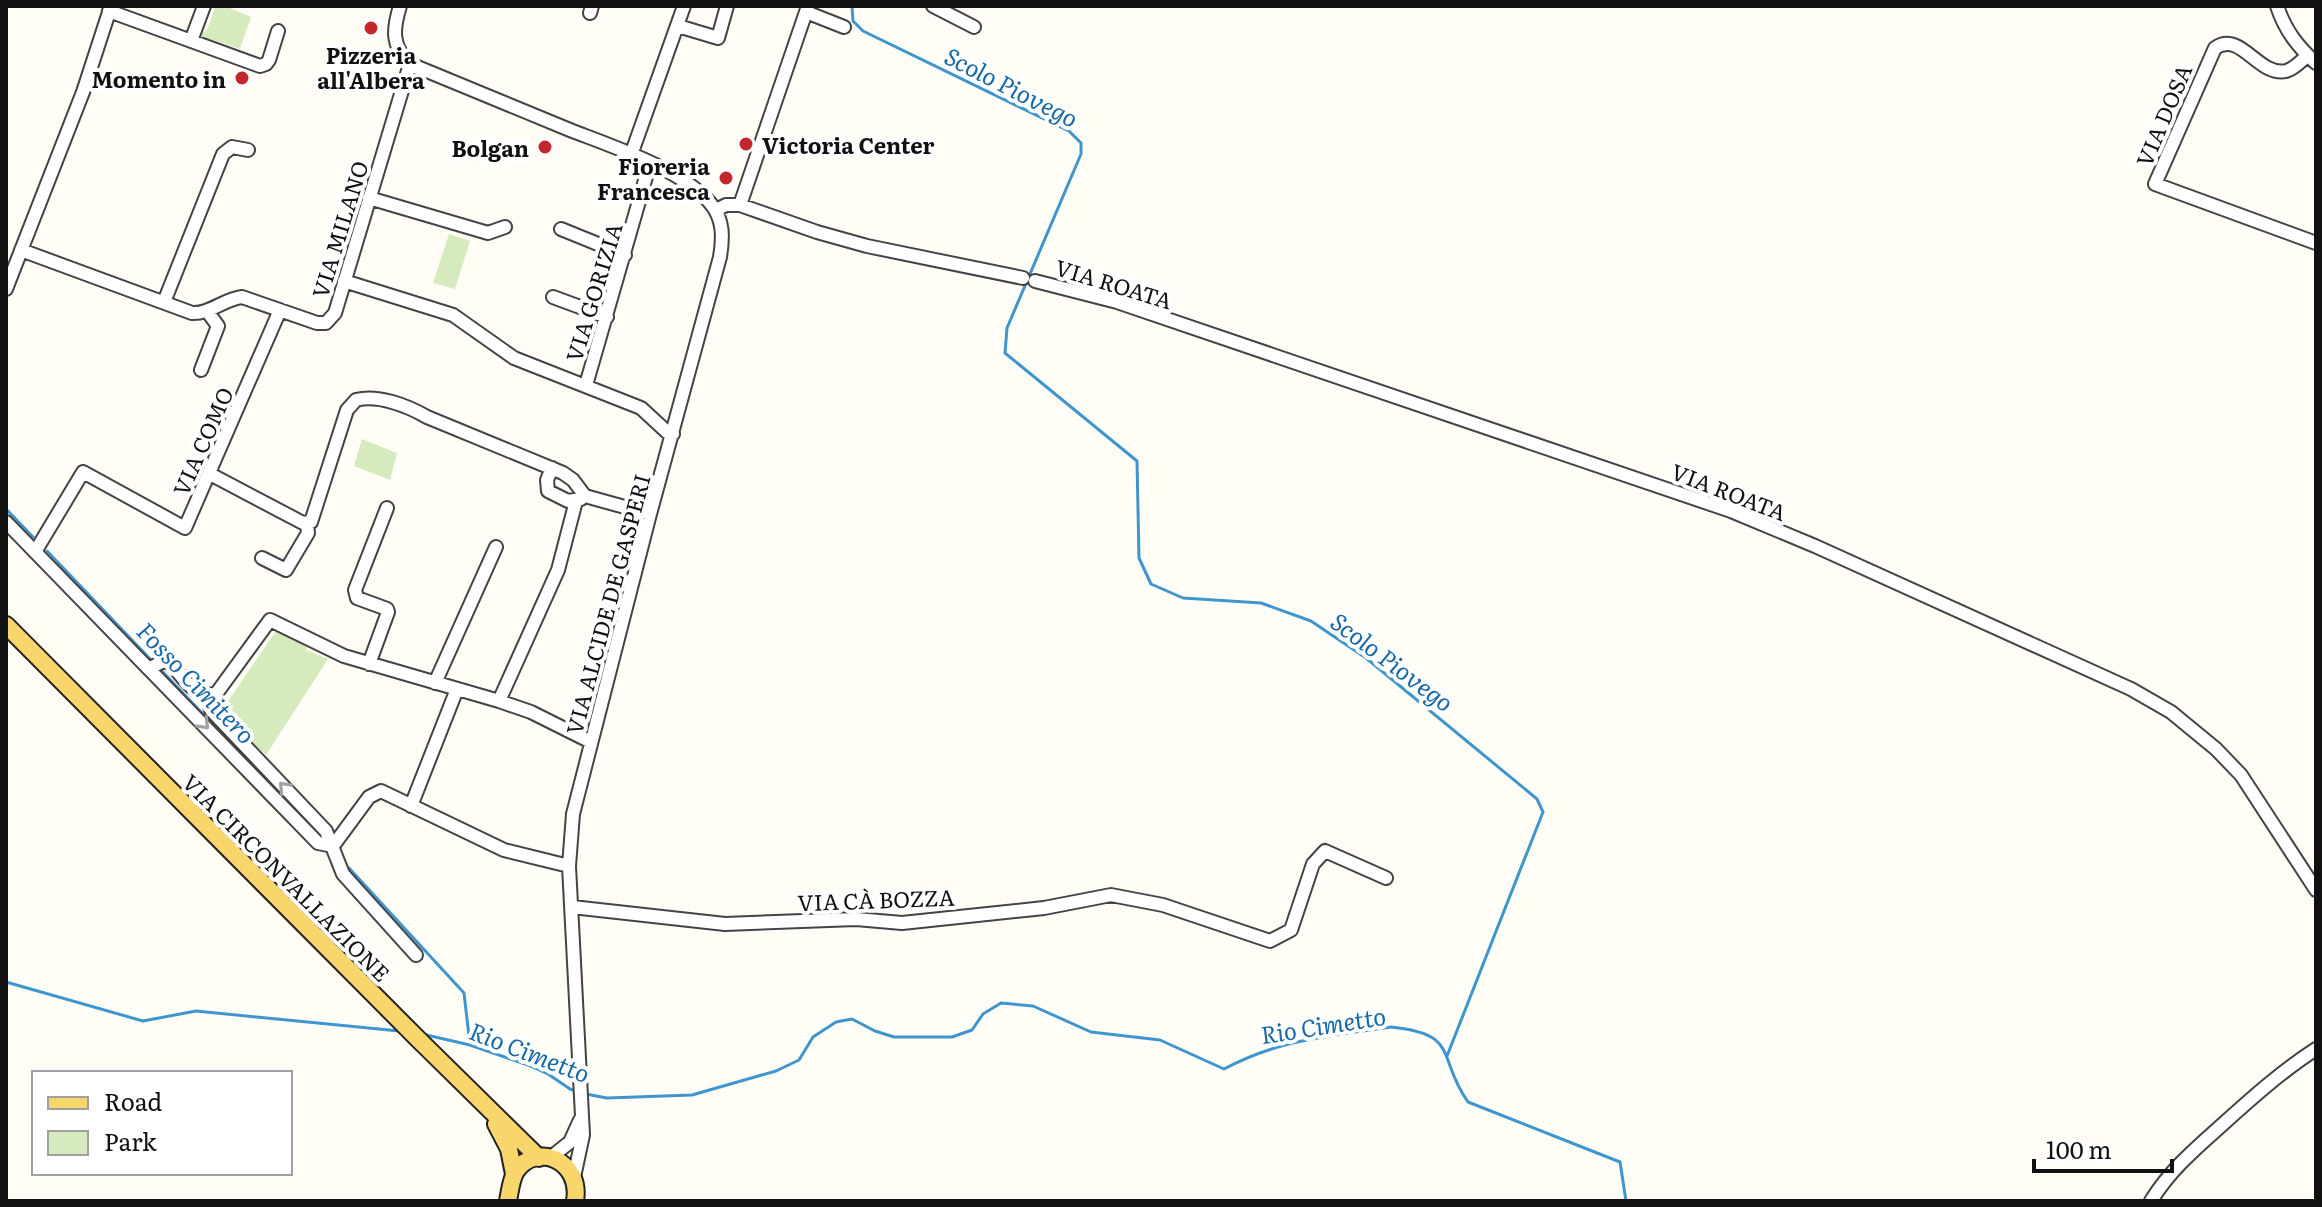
<svg xmlns="http://www.w3.org/2000/svg" width="2322" height="1207" font-family="Literata,serif">
  <style>
    .green { fill: #d5ebbd }
    .lines { fill: none; stroke-linecap: round; stroke-linejoin: round }
    .stream { stroke: #3f96cf; stroke-width: 3 }
    .minor-casing { stroke: #444; stroke-width: 16 }
    .major-casing { stroke: #222; stroke-width: 20 }
    .minor { stroke: #fff; stroke-width: 12 }
    .major { stroke: #f9d66b; stroke-width: 16 }
    .oneway { stroke: #a0a0a0 }
    .poi-dot { fill: #c4262e; stroke: #fff; stroke-width: 3 }
    .labels { text-anchor: middle; dominant-baseline: central; stroke-width: 8; stroke-linejoin: round; paint-order: stroke }
    .poi-label { font-size: 22px; font-weight: bold; fill: #111; stroke: #fff; text-anchor: end }
    .street-label { font-size: 22px; fill: #111; stroke: #fff }
    .water-label { font-size: 24px; font-style: italic; fill: #1768a6; stroke: #fff }
  </style>
  <rect width="100%" height="100%" fill="#fffdf5"/>
  <!-- green -->
  <path class="green" d="M216,6H225L251,17L240,49L198,35L207,30Z
    M449,234L470,241L455,289L433,283Z
    M362,439L397,453L390,480L354,466Z
    M278,628L307,647L306,650L328,659L266,755L220,713Z"/>
  <g class="lines">
    <!-- stream -->
    <path class="stream" d="M852,6L853,21L863,31L1069,131L1081,143V154L1007,328L1005,353L1137,461L1139,558L1151,584L1183,598L1261,603L1311,621L1366,658L1537,799L1543,812L1447,1056
      M6,509L33,537
      M47,551L152,661
      M160,669L321,838
      M349,868L464,993L470,1045
      M6,982L143,1021L196,1011L399,1031
      M422,1034L470,1045L528,1065L548,1074L570,1089L579,1092
      M586,1094L607,1098L692,1095L776,1071L799,1060L813,1037L836,1022L852,1019L875,1031L894,1037H952L972,1030L983,1014L1001,1003L1033,1006L1091,1032L1160,1040L1224,1069C1280,1039 1330,1036 1391,1027C1461,1034 1436,1057 1468,1102L1620,1162L1626,1201"/>
    <!-- minor casing -->
    <g class="minor-casing">
      <path id="minor" d="M400,6C393,29 391,46 410,64C463,86 517,108 570,130C611,146 684,170 711,204C724,220 723,238 720,257L650,514L573,814L569,866L583,1135L574,1177
        M933,6L974,27
        M2277,6C2285,30 2297,46 2316,63
        M109,11L260,66L266,64L269,60L278,31
        M806,12L844,27
        M590,13L592,6
        M678,26L718,38L727,6
        M191,41L204,6
        M2307,56C2301,61 2294,69 2286,71C2258,77 2241,30 2215,48L2155,184L2316,243
        M631,155L684,6
        M369,198L488,233L505,227
        M740,205L808,6
        M716,210L726,205H740L817,232L867,246L1023,278
        M561,229L625,255
        M21,250L192,313C210,314 224,299 242,297L317,323H326L335,313L410,64
        M344,281L453,315L514,358L641,408L667,432L673,434
        M1035,281L1117,302L1731,511L1815,546L2131,689L2171,712L2216,749L2241,775L2316,890
        M6,289L83,92L111,6
        M553,297L607,317
        M164,302L223,154L232,147L248,150
        M201,370L218,326L207,311
        M586,385L650,163
        M552,468L547,480L548,491L568,501L581,499
        M210,474L303,523L311,522L347,410L356,400C378,394 408,406 427,417L563,473L573,480L585,496L650,514
        M6,522L318,843L333,846
        M35,552L83,472L185,528L280,310
        M262,558L286,570L308,533L307,524
        M369,664L388,612L387,609L357,598L355,590L387,508
        M150,668L166,660C183,673 191,699 216,694L270,620L344,656L499,701L531,712L591,742
        M435,683L496,547
        M208,696L211,710L326,831L343,874L416,955
        M499,701L558,570L576,501
        M411,806L457,689
        M333,846L369,797L381,791L504,850L569,866
        M572,907L725,924L856,919L902,923L1044,908L1111,895L1163,905L1270,941L1291,930L1313,864L1325,851L1386,878
        M550,1158L570,1142L580,1120
        M2151,1201C2170,1170 2196,1148 2223,1124C2253,1097 2282,1071 2316,1049"/>
    </g>
    <!-- major casing -->
    <g class="major-casing">
      <path id="major" d="M6,625L417,1038L539,1158
        M496,1124L509,1149L514,1174
        M508,1201C510,1191 511,1179 516,1171C537,1141 582,1161 575,1201"/>
    </g>
    <!-- minor -->
    <use href="#minor" class="minor"/>
    <!-- major -->
    <use href="#major" class="major"/>
  </g>
  <!-- one-way arrows -->
  <defs><path id="oneway-chevron" d="M-2-3.5L2.5 0L-2 3.5" fill="none" stroke-width="1.6" stroke-linecap="round" stroke-linejoin="round" transform="scale(2)"/></defs>
  <g class="oneway">
    <use href="#oneway-chevron" transform="translate(204 724) rotate(46)"/>
    <use href="#oneway-chevron" transform="translate(284 787) rotate(-133)"/>
  </g>
  <!-- markers -->
  <g class="poi-dot">
    <circle cx="371" cy="28" r="8"/>
    <circle cx="242" cy="78" r="8"/>
    <circle cx="746" cy="144" r="8"/>
    <circle cx="545" cy="147" r="8"/>
    <circle cx="726" cy="178" r="8"/>
  </g>
  <g class="labels">
    <!-- poi labels -->
    <g class="poi-label">
      <text x="371" y="54" text-anchor="middle">Pizzeria<tspan x="371" dy="25">all'Albera</tspan></text>
      <text x="226" y="78">Momento in</text>
      <text x="762" y="144" text-anchor="start">Victoria Center</text>
      <text x="529" y="147">Bolgan</text>
      <text x="710" y="165">Fioreria<tspan x="710" dy="25">Francesca</tspan></text>
    </g>
    <!-- street labels -->
    <g class="street-label">
      <text transform="translate(2163 115) rotate(-67)">VIA DOSA</text>
      <text transform="translate(339 229) rotate(-73)">VIA MILANO</text>
      <text transform="translate(1114 283) rotate(17)">VIA ROATA</text>
      <text transform="translate(593 292) rotate(-73)">VIA GORIZIA</text>
      <text transform="translate(202 441) rotate(-66)">VIA COMO</text>
      <text transform="translate(1729 491) rotate(21)">VIA ROATA</text>
      <text transform="translate(607 604) rotate(-75)">VIA ALCIDE DE GASPERI</text>
      <text transform="translate(287 877) rotate(45)">VIA CIRCONVALLAZIONE</text>
      <text transform="translate(876 899) rotate(-2)">VIA CÀ BOZZA</text>
    </g>
    <!-- water labels -->
    <g class="water-label">
      <text transform="translate(1012 86) rotate(27)">Scolo Piovego</text>
      <text transform="translate(1393 661) rotate(37)">Scolo Piovego</text>
      <text transform="translate(197 682) rotate(46)">Fosso Cimitero</text>
      <text transform="translate(1323 1024) rotate(-9)">Rio Cimetto</text>
      <text transform="translate(530 1051) rotate(21)">Rio Cimetto</text>
    </g>
  </g>
  <!-- border -->
  <rect width="2322" height="1207" fill="none" stroke="#111111" stroke-width="16"/>
  <!-- legend -->
  <rect x="32" y="1071" width="260" height="104" fill="#ffffff" stroke="#a0a0a0" stroke-width="2"/>
  <rect x="48" y="1097" width="40" height="12" fill="#f9d66b" stroke="#a0a0a0" stroke-width="2"/>
  <text x="104" y="1111" font-size="24" fill="#111111">Road</text>
  <rect x="48" y="1131" width="40" height="24" fill="#d5ebbd" stroke="#a0a0a0" stroke-width="2"/>
  <text x="104" y="1151" font-size="24" fill="#111111">Park</text>
  <!-- scale -->
  <path d="M2034 1159v12h138v-12" fill="none" stroke="#111111" stroke-width="4"/>
  <text x="2046" y="1159" font-size="24" fill="#111111" stroke="#ffffff" stroke-width="6" paint-order="stroke">100 m</text>
</svg>
